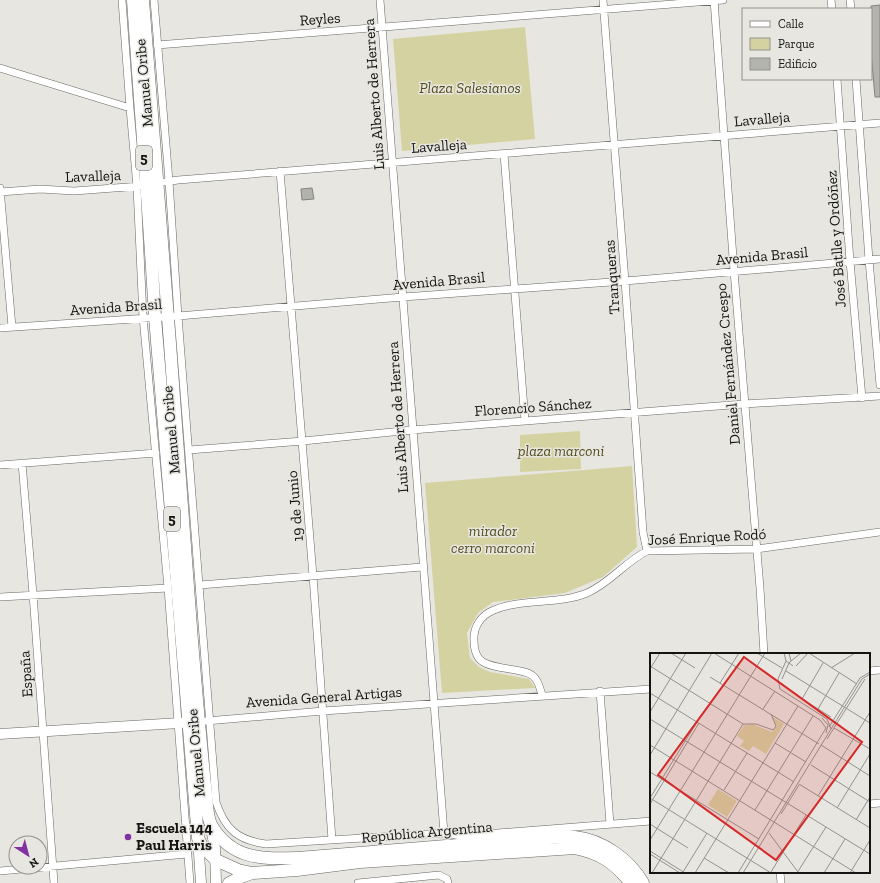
<svg xmlns="http://www.w3.org/2000/svg" width="880" height="883" font-family="'Zilla Slab',serif">
  <style>
    .green { fill: #d5d2a2 }
    .building { fill: #b3b3ae; stroke: #84847f }
    .lines { fill: none; stroke-linecap: round; stroke-linejoin: round }
    .minor-casing { stroke: #676762; stroke-width: 8 }
    .secondary-casing { stroke: #676762; stroke-width: 11 }
    .trunk-casing { stroke: #676762; stroke-width: 13 }
    .minor { stroke: #fff; stroke-width: 7 }
    .secondary { stroke: #fff; stroke-width: 10 }
    .trunk { stroke: #fff; stroke-width: 12 }
    .poi-dot { fill: #8131a1; stroke: #e7e6e1; stroke-width: 1.5 }
    .labels { text-anchor: middle; dominant-baseline: central; stroke-width: 3; stroke-linejoin: round; paint-order: stroke }
    .shield { fill: #e7e6e1; stroke: #535350; stroke-width: 1 }
    .shield-label { font-size: 14px; font-weight: bold; fill: #141412 }
    .street-label { font-size: 15px; fill: #141412; stroke: #e7e6e1 }
    .park-label { font-size: 15px; font-style: italic; fill: #524d1a; stroke: #e7e6e1 }
    .poi-label { font-size: 15px; font-weight: bold; fill: #141412; stroke: #e7e6e1; text-anchor: start }
    .inset-road { fill: none; stroke: #93928e; stroke-width: 1 }
    .view { fill: #d62828; fill-opacity: 0.15; stroke: #d62828; stroke-width: 2 }
    .inset-edge { fill: none; stroke: #141412; stroke-width: 2 }
  </style>
  <rect width="100%" height="100%" fill="#e7e6e1"/>
  <!-- green -->
  <path class="green" d="M525,27L535,139L402,151L393,39Z
    M580,431L581,469L520,472V435Z
    M632,466L637,547L603,577L565,593L493,602L478,613L467,633L470,658L479,667L490,672L529,679L535,688L442,693L425,483Z"/>
  <!-- building -->
  <path class="building" d="M880,5V97H875L871,52V6Z
    M312,188L314,199L302,200L301,189Z"/>
  <g class="lines">
    <!-- minor casing -->
    <g class="minor-casing">
      <path id="minor" d="M122,0L130,108L137,187L143,317L168,588L190,883
        M154,0L169,181L178,316L216,802C225,829 237,840 266,844L444,833L461,836L651,821
        M380,0C402,277 420,555 444,833
        M603,0L625,281L643,532L647,551
        M714,0L734,271L760,588L764,654
        M831,0L832,9
        M850,0L851,9
        M157,45L723,0
        M0,68L130,108
        M837,79L850,261L862,398
        M856,79L869,260L880,385
        M504,154L525,421
        M280,171L313,576L332,840
        M165,182L178,180L880,123
        M0,188L12,327
        M0,192L40,189L74,191L141,186
        M0,328L178,316L403,297L625,281L880,259
        M189,450L303,441L412,430L525,421L744,404L880,396
        M22,463L33,594L54,883
        M0,465L156,453
        M200,585L422,567
        M0,597L168,588
        M869,671L880,670
        M600,691L610,824
        M542,695C540,689 539,681 533,676C523,668 496,670 483,662C476,658 474,648 474,641C473,627 481,615 494,610C523,598 558,605 587,593C610,583 625,562 647,551L756,549L880,532
        M206,721L323,711L651,689
        M869,804L880,803
        M0,871L187,854
        M780,872L781,883
        M358,883L439,875L447,879L448,883"/>
    </g>
    <!-- secondary casing -->
    <g class="secondary-casing">
      <path id="secondary" d="M0,734L196,722
        M210,824L215,848L216,883
        M198,838L201,883"/>
    </g>
    <!-- trunk casing -->
    <g class="trunk-casing">
      <path id="trunk" d="M133,0C140,106 149,211 155,317L198,838L202,846L216,860L238,870L252,873L297,870L360,862L575,848C601,853 614,863 631,883
        M143,0C161,214 176,427 192,641C196,689 200,737 205,785C207,796 206,817 212,826C232,860 263,859 298,858L556,837C563,837 569,837 575,837C603,840 630,860 643,883
        M229,883L241,877L252,873"/>
    </g>
    <!-- minor -->
    <use href="#minor" class="minor"/>
    <!-- secondary -->
    <use href="#secondary" class="secondary"/>
    <!-- trunk -->
    <use href="#trunk" class="trunk"/>
  </g>
  <!-- markers -->
  <circle class="poi-dot" cx="128" cy="837" r="4"/>
  <g class="labels">
    <!-- shield labels -->
    <g class="shield">
      <rect x="136" y="146" width="16" height="24" rx="3"/>
      <rect x="164" y="507" width="16" height="24" rx="3"/>
    </g>
    <g class="shield-label">
      <text x="144" y="158">5</text>
      <text x="172" y="519">5</text>
    </g>
    <!-- street labels -->
    <g class="street-label">
      <text transform="translate(320 19) rotate(-4)">Reyles</text>
      <text transform="translate(144 83) rotate(-95)">Manuel Oribe</text>
      <text transform="translate(374 94) rotate(-94)">Luis Alberto de Herrera</text>
      <text transform="translate(762 119) rotate(-5)">Lavalleja</text>
      <text transform="translate(439 146) rotate(-4)">Lavalleja</text>
      <text transform="translate(93 176) rotate(-2)">Lavalleja</text>
      <text transform="translate(836 239) rotate(-94)">José Batlle y Ordóñez</text>
      <text transform="translate(762 256) rotate(-5)">Avenida Brasil</text>
      <text transform="translate(612 277) rotate(-94)">Tranqueras</text>
      <text transform="translate(439 281) rotate(-5)">Avenida Brasil</text>
      <text transform="translate(116 307) rotate(-4)">Avenida Brasil</text>
      <text transform="translate(728 364) rotate(-95)">Daniel Fernández Crespo</text>
      <text transform="translate(533 407) rotate(-4)">Florencio Sánchez</text>
      <text transform="translate(398 417) rotate(-94)">Luis Alberto de Herrera</text>
      <text transform="translate(171 430) rotate(-95)">Manuel Oribe</text>
      <text transform="translate(295 506) rotate(-95)">19 de Junio</text>
      <text transform="translate(707 537) rotate(-3)">José Enrique Rodó</text>
      <text transform="translate(26 674) rotate(-94)">España</text>
      <text transform="translate(324 697) rotate(-4)">Avenida General Artigas</text>
      <text transform="translate(196 753) rotate(-95)">Manuel Oribe</text>
      <text transform="translate(427 832) rotate(-5)">República Argentina</text>
    </g>
    <!-- park labels -->
    <g class="park-label">
      <text x="470" y="88">Plaza Salesianos</text>
      <text x="561" y="451">plaza marconi</text>
      <text x="493" y="531">mirador<tspan x="493" dy="17">cerro marconi</tspan></text>
    </g>
    <!-- poi labels -->
    <g class="poi-label">
      <text x="136" y="828">Escuela 144<tspan x="136" dy="17">Paul Harris</tspan></text>
    </g>
  </g>
  <!-- overview -->
  <g transform="translate(650 653)">
    <rect width="220" height="220" fill="#e7e6e1"/>
    <path d="M121,63L134,71L116,101L103,93L99,98L90,93L94,88L87,83L94,72L102,71L122,79L127,73ZM68,136L87,148L77,164L58,152Z" fill="#d5d2a2"/>
    <path class="inset-road" d="M21,0L45,15M64,0L170,67L176,75L88,220M107,0L132,15M159,0L207,31M136,8L139,10L141,8L139,0M141,8L151,0M173,10L152,46L181,64M0,13L93,71H106L123,77L126,73L121,61M146,13L158,0M181,15L205,0M0,16L10,0M136,18L220,70M60,24L169,91M132,26L139,10L143,13M70,30L89,0M0,40L144,129M113,56L125,38M168,56L189,20M0,59L36,0M172,65L178,72L176,80M0,66L220,201M47,69L0,145L121,220M179,74L210,25L220,19M184,75L220,96M181,76L212,26L220,21M177,86L215,26M125,90L156,109M0,92L206,220M171,92L220,123M0,102L62,0M161,112L220,149M0,119L109,186M149,131L220,175M74,137L97,100M168,143L220,59M0,151L49,70M187,155L220,101M105,157L163,63M131,161L149,132M206,167L220,144M0,171L38,195M119,180L148,219M0,187L115,0M0,198L35,220M0,201L30,220M54,205L79,220M33,219L57,180M121,219L156,162M2,220L93,71M45,220L148,53M93,220L181,76L177,66L130,36L128,26L136,8L134,0M147,220L176,174M174,220L195,186M200,220L220,187"/>
    <path class="view" d="M94,4L212,89L126,207L8,122Z"/>
    <rect width="220" height="220" class="inset-edge"/>
  </g>
  <!-- legend -->
  <rect x="742" y="8" width="130" height="72" fill="#e7e6e1" stroke="#93928e"/>
  <rect x="750" y="21" width="20" height="6" fill="#ffffff" stroke="#93928e"/>
  <text x="778" y="28" font-size="12" fill="#141412">Calle</text>
  <rect x="750" y="38" width="20" height="12" fill="#d5d2a2" stroke="#93928e"/>
  <text x="778" y="48" font-size="12" fill="#141412">Parque</text>
  <rect x="750" y="58" width="20" height="12" fill="#b3b3ae" stroke="#93928e"/>
  <text x="778" y="68" font-size="12" fill="#141412">Edificio</text>
  <!-- north arrow -->
  <g transform="translate(28 855) rotate(144)"><circle r="19" fill="#e7e6e1" stroke="#93928e"/>
  <path d="M0-3L7 15L0 10L-7 15Z" fill="#8131a1"/>
  <text y="-6" font-size="11" font-weight="bold" text-anchor="middle" fill="#141412">N</text>
  </g>
</svg>
